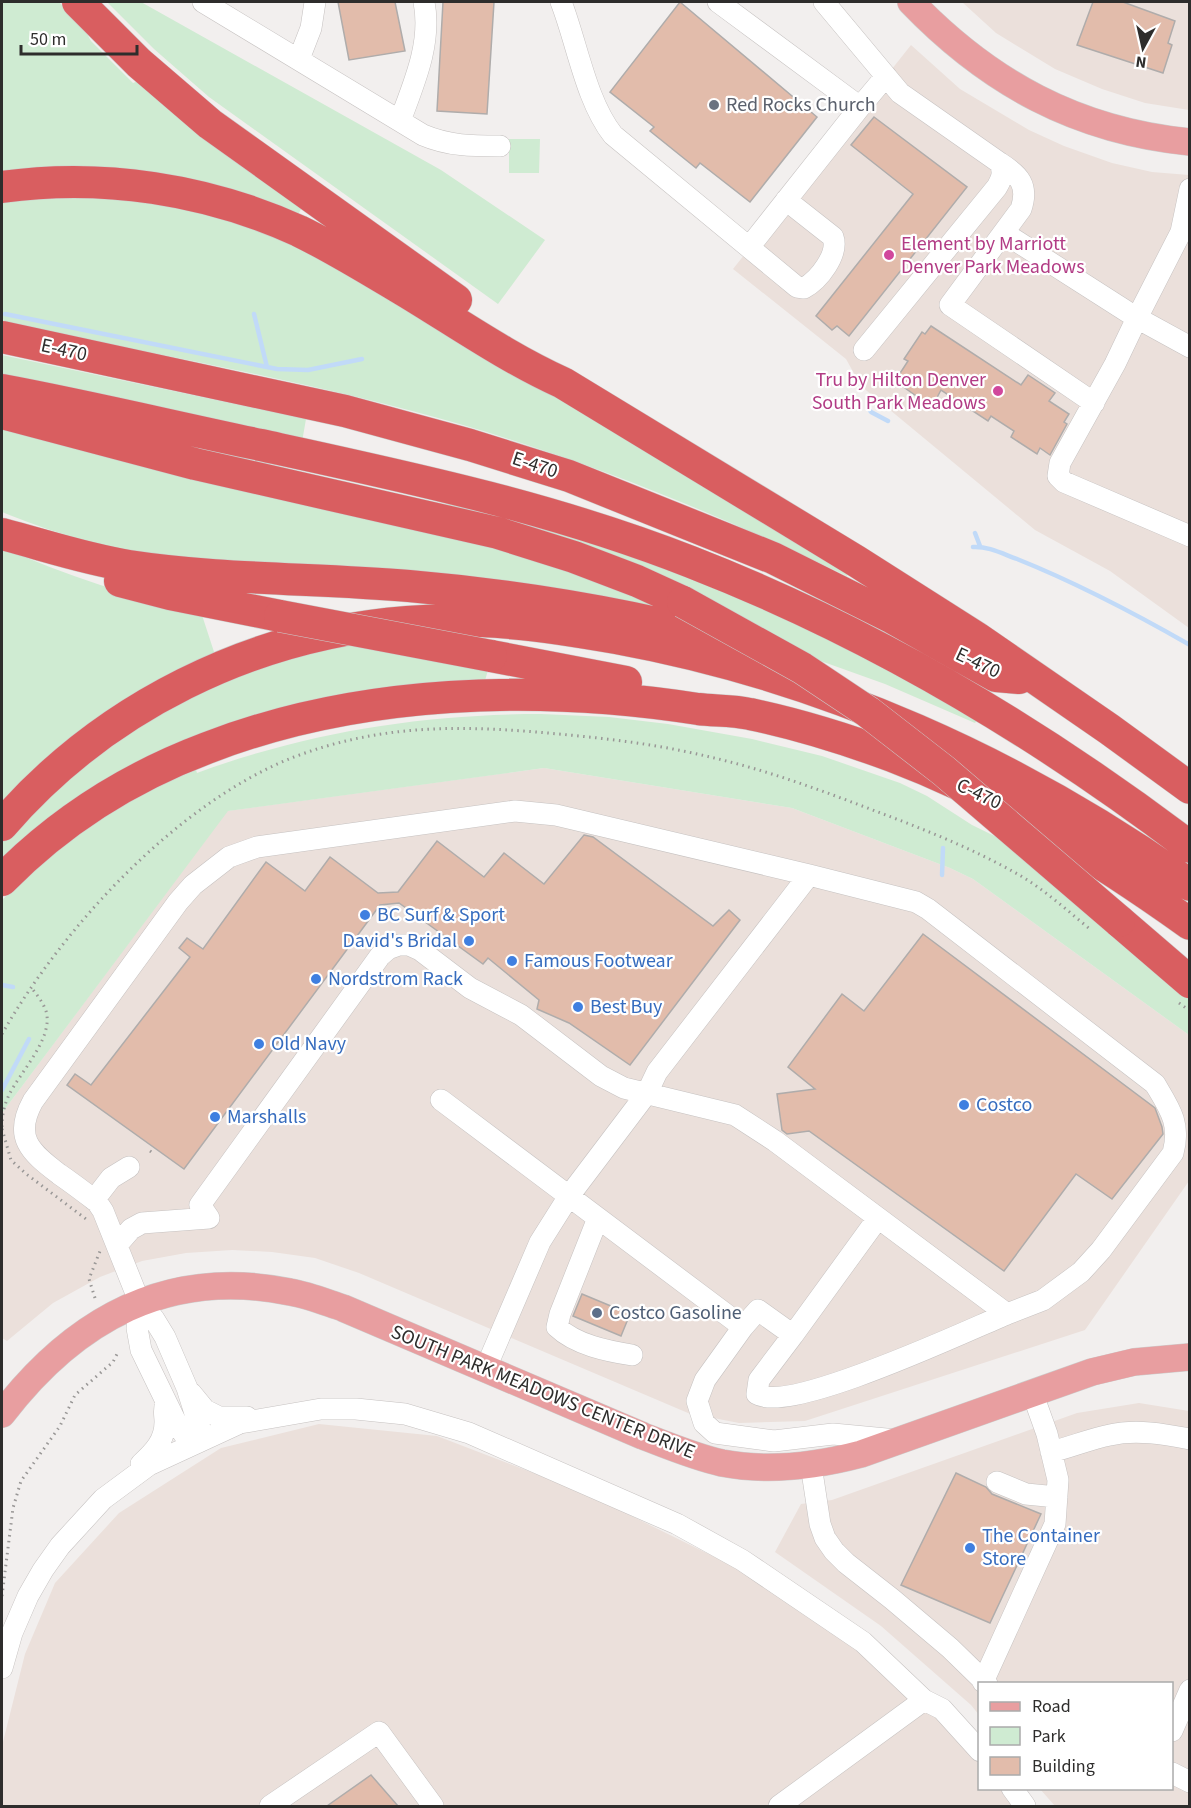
<svg xmlns="http://www.w3.org/2000/svg" width="1191" height="1808" font-family="'Source Sans 3',sans-serif">
  <style>
    .built { fill: #ebe0db }
    .green { fill: #cfebd2 }
    .lines { fill: none; stroke-linecap: round; stroke-linejoin: round }
    .stream { stroke: #c1daf8; stroke-width: 4.5 }
    .building { fill: #e2bcab; stroke: #afacab; stroke-width: 1.5 }
    .minor-casing { stroke: #c6c2c1; stroke-width: 22 }
    .major-casing { stroke: #cdcdcc; stroke-width: 28 }
    .highway-casing { stroke: #cdcdcc; stroke-width: 33 }
    .path { stroke: #999796; stroke-width: 3; stroke-dasharray: 1.5 4.5; stroke-linecap: butt }
    .minor { stroke: #fff; stroke-width: 21 }
    .major { stroke: #e89ea0; stroke-width: 27 }
    .highway { stroke: #d95e60; stroke-width: 32 }
    .highway-bridge-casing { stroke: #cdcdcc; stroke-width: 33; stroke-linecap: butt }
    .highway-bridge { stroke: #d95e60; stroke-width: 32 }
    .worship-dot { fill: #6b7280; stroke: #fff; stroke-width: 2 }
    .hotel-dot { fill: #d1479c; stroke: #fff; stroke-width: 2 }
    .shop-dot { fill: #3f7fe0; stroke: #fff; stroke-width: 2 }
    .service-dot { fill: #5c6f8a; stroke: #fff; stroke-width: 2 }
    .labels { text-anchor: middle; dominant-baseline: central; stroke-width: 4.5; stroke-linejoin: round; paint-order: stroke }
    .worship-label { font-size: 20px; fill: #5b616d; stroke: #fff; text-anchor: start }
    .hotel-label { font-size: 20px; fill: #b23c85; stroke: #fff; text-anchor: start }
    .street-label { font-size: 20px; fill: #2e2d2c; stroke: #fff }
    .shop-label { font-size: 20px; fill: #366cbe; stroke: #fff; text-anchor: start }
    .service-label { font-size: 20px; fill: #4e5e75; stroke: #fff; text-anchor: start }
  </style>
  <rect width="100%" height="100%" fill="#f2efee"/>
  <!-- built -->
  <path class="built" d="M962,2H1189V110L1145,103L1102,89L1055,69L996,33Z
    M911,45L960,89L1029,130L1064,146L1112,163L1152,172L1189,175V628L1110,571L1035,530L861,386L846,359L733,269Z
    M544,768L792,808L950,868L973,879L1189,1035V1181L1085,1330L805,1421L739,1423L688,1413L359,1273L315,1258L272,1252L232,1250L186,1253L142,1261L100,1277L53,1303L7,1341L2,1338V1113L227,811Z
    M1139,1403L1189,1411V1806H1055L1040,1789L1172,1788V1684H980L979,1715L971,1705L881,1626L775,1552L801,1504L832,1500L1077,1413Z
    M319,1424L437,1436L583,1492L751,1575L877,1659L979,1755L980,1788L1008,1789L1021,1806H2V1746L25,1654L55,1583L119,1513L221,1448Z"/>
  <!-- green -->
  <path class="green" d="M2,2H59L86,32L91,41L133,83L144,79L304,203L298,215L2,172Z
    M107,2H141L441,170L545,240L498,304L209,97L154,49Z
    M509,139H540L539,173H509Z
    M101,194L231,217L323,256L848,574L847,576C722,516 596,464 463,425C314,382 160,355 7,324L2,318V198Z
    M2,355L306,419L302,442L2,379Z
    M2,427L477,537L678,611L139,553C88,543 49,531 2,512Z
    M458,501L604,544L779,612L979,717L975,723L885,684L790,650L445,505Z
    M2,547C66,576 132,597 201,612L216,658L2,811Z
    M349,640L488,670L484,684L303,707L2,864V840L40,798L188,692Z
    M541,714L609,717L668,724L752,739L822,756L900,783L927,796L972,825L1019,848L1189,996V1035L973,879L950,868L792,808L544,768L228,811L2,1113V900C58,845 122,799 196,770L197,773C308,732 424,714 541,714Z"/>
  <g class="lines">
    <!-- stream -->
    <path class="stream" d="M5,314L277,369L308,370L362,359
      M254,314L267,367
      M870,402L868,408L871,412L888,421
      M975,533L980,546
      M973,547C988,546 1003,554 1017,559C1077,583 1134,613 1190,645
      M942,875L943,848
      M2,985L13,987
      M2,1090L29,1039"/>
  </g>
  <!-- building -->
  <path class="building" d="M338,2H395L405,51L349,60Z
    M443,2H494L487,114L437,111Z
    M680,2L817,117L750,202L700,163L696,168L650,131L654,127L610,92Z
    M1093,2H1123L1175,21L1168,43L1172,45L1163,73L1077,45Z
    M874,117L967,187L849,336L837,326L832,330L816,316L913,194L851,145Z
    M931,326L1021,385L1028,375L1055,393L1049,401L1069,414L1064,422L1067,424L1050,455L1040,448L1037,454L1011,437L1014,431L991,416L988,421L941,390L932,407L895,381L908,361L904,359L922,332L925,334Z
    M584,835L593,837L713,926L729,910L740,920L630,1065L569,1023L537,1009L539,1000L488,958L483,964L399,903L380,905L184,1169L67,1085L75,1074L91,1085L190,957L179,948L187,938L203,949L266,862L305,891L330,857L378,893L398,892L437,841L484,877L504,853L544,884Z
    M923,934L1155,1108L1162,1127L1163,1134L1112,1199L1076,1174L1004,1271L809,1131L787,1134L782,1130L777,1094L815,1089L788,1067L842,994L864,1011Z
    M582,1294L630,1314L621,1336L573,1316Z
    M956,1473L986,1487L992,1494L1041,1514L990,1623L901,1585Z
    M371,1775L398,1806H327Z"/>
  <g class="lines">
    <!-- minor casing -->
    <g class="minor-casing">
      <path id="minor" d="M203,2L423,135C449,146 472,146 500,146
        M561,2C577,43 586,101 613,135L797,287L804,288C819,280 839,254 833,237L786,200
        M718,2L860,107L886,76
        M824,2L900,93L1000,163C1004,173 1002,178 997,187L864,350
        M299,59L311,28L315,2
        M400,121C414,83 432,43 424,2
        M1000,163C1019,175 1029,185 1021,209L950,305L1094,403
        M1190,189L1181,232L1137,318L1190,347
        M1004,233L1137,318L1115,364L1060,463L1058,476L1064,482L1190,536
        M750,246L860,107
        M441,1100L743,1327
        M94,1200L111,1178L129,1167
        M598,1218L560,1314L557,1327C576,1345 607,1351 632,1355
        M117,1245L131,1229L142,1223L209,1218L200,1205L380,956L388,949L399,945H409L420,950L470,988L521,1015L601,1076L624,1088L735,1115L775,1141L1007,1314L1043,1300L1081,1272L1101,1250L1173,1153C1181,1124 1170,1109 1155,1084L928,909L916,902L809,875L556,815L515,811L257,847L229,857L193,885L178,902L33,1101C13,1137 30,1152 59,1174C72,1183 84,1192 97,1202L103,1211L139,1301L154,1319L165,1337L187,1388L200,1429L196,1442
        M139,1301L137,1328L141,1350L177,1424L185,1436L196,1442
        M793,1335L878,1218
        M485,1370L540,1242L569,1196L647,1093L657,1072L809,875
        M191,1393L205,1410L219,1417H247
        M897,1440L833,1434L774,1441L715,1433L704,1423L697,1401L705,1380L743,1327L758,1310L793,1335L759,1380L757,1394C791,1414 966,1331 1007,1314
        M1051,1452C1071,1447 1090,1439 1110,1435C1136,1429 1164,1434 1190,1439
        M141,1464C154,1452 165,1441 165,1422C165,1414 163,1410 166,1403
        M811,1465L820,1524L825,1538L834,1551L846,1563L892,1599L950,1648L987,1684
        M997,1482L1026,1494L1057,1497
        M2,1668L12,1633L28,1596L43,1570L60,1546L103,1499L149,1465L240,1423L321,1409H356L405,1414L469,1433L677,1524L742,1560L863,1642L924,1700L942,1709L980,1751
        M983,1682L1055,1524L1058,1480L1047,1434L1032,1392
        M1172,1731L1190,1690
        M1172,1773L1190,1782
        M1012,1788L1025,1806
        M270,1806L379,1732L433,1806
        M779,1806L924,1700"/>
    </g>
    <!-- major casing -->
    <g class="major-casing">
      <path id="major" d="M911,2C989,83 1077,131 1190,142
        M2,1414C75,1319 168,1267 290,1292C308,1295 325,1302 343,1308L643,1436C669,1446 695,1457 722,1463C769,1472 816,1466 861,1454L1092,1372L1134,1362L1190,1357"/>
    </g>
    <!-- highway casing -->
    <g class="highway-casing">
      <path id="highway" d="M78,2L139,63L210,124L456,300
        M2,187C102,173 207,189 299,231C338,250 376,274 413,296C462,326 510,359 563,383L856,561L977,638L1109,729L1190,788
        M2,337L345,411L470,445L569,476L773,558L893,618L996,676L1019,678
        M2,390C88,406 175,427 261,445C408,477 551,507 691,562C871,632 1037,731 1190,847
        M2,413L195,464L498,533L574,557L637,581L683,602
        M2,534C44,545 85,559 129,566C221,580 316,578 409,586C525,596 639,615 752,647
        M120,581L170,594L280,616
        M491,656L626,682
        M2,825C104,707 252,634 407,622C477,616 548,626 616,638C824,676 1018,763 1190,885
        M2,880C59,822 130,777 207,748C359,689 538,684 698,709C715,711 733,710 750,714C798,724 846,739 892,756C1000,797 1096,857 1190,924
        M1119,921L1190,982"/>
    </g>
    <!-- path -->
    <path class="path" d="M1179,1003L1190,1011
      M2,1034C63,927 178,802 294,757C376,726 450,725 536,732C594,737 653,743 710,757C767,770 823,791 878,812C926,830 976,850 1021,876C1046,891 1068,911 1091,930
      M2,1127C2,1116 4,1105 9,1095C20,1072 54,1038 46,1011C43,1002 36,994 31,987
      M2,1129L11,1160L25,1173L86,1219
      M150,1151L154,1154
      M95,1298L89,1279L100,1251
      M2,1596L13,1508L21,1481L60,1426L75,1395L113,1362L117,1354"/>
    <!-- minor -->
    <use href="#minor" class="minor"/>
    <!-- major -->
    <use href="#major" class="major"/>
    <!-- highway -->
    <use href="#highway" class="highway"/>
    <!-- highway-bridge casing -->
    <g class="highway-bridge-casing">
      <path id="highway-bridge" d="M683,602L802,668L868,712L944,771L1119,921
        M280,616L491,656"/>
    </g>
    <!-- highway-bridge -->
    <use href="#highway-bridge" class="highway-bridge"/>
  </g>
  <!-- markers -->
  <circle class="worship-dot" cx="714" cy="105" r="6"/>
  <g class="hotel-dot">
    <circle cx="889" cy="255" r="6"/>
    <circle cx="998" cy="391" r="6"/>
  </g>
  <g class="shop-dot">
    <circle cx="365" cy="915" r="6"/>
    <circle cx="469" cy="941" r="6"/>
    <circle cx="512" cy="961" r="6"/>
    <circle cx="316" cy="979" r="6"/>
    <circle cx="578" cy="1007" r="6"/>
    <circle cx="259" cy="1044" r="6"/>
    <circle cx="964" cy="1105" r="6"/>
    <circle cx="215" cy="1117" r="6"/>
    <circle cx="970" cy="1548" r="6"/>
  </g>
  <circle class="service-dot" cx="597" cy="1313" r="6"/>
  <g class="labels">
    <!-- worship labels -->
    <g class="worship-label">
      <text x="726" y="105">Red Rocks Church</text>
    </g>
    <!-- hotel labels -->
    <g class="hotel-label">
      <text x="901" y="244">Element by Marriott<tspan x="901" dy="23">Denver Park Meadows</tspan></text>
      <text x="986" y="380" text-anchor="end">Tru by Hilton Denver<tspan x="986" dy="23">South Park Meadows</tspan></text>
    </g>
    <!-- street labels -->
    <g class="street-label">
      <text transform="translate(64 350) rotate(12)">E-470</text>
      <text transform="translate(535 465) rotate(18)">E-470</text>
      <text transform="translate(978 663) rotate(25)">E-470</text>
      <text transform="translate(979 794) rotate(25)">C-470</text>
      <text transform="translate(543 1392) rotate(22)">SOUTH PARK MEADOWS CENTER DRIVE</text>
    </g>
    <!-- shop labels -->
    <g class="shop-label">
      <text x="377" y="915">BC Surf &amp; Sport</text>
      <text x="457" y="941" text-anchor="end">David's Bridal</text>
      <text x="524" y="961">Famous Footwear</text>
      <text x="328" y="979">Nordstrom Rack</text>
      <text x="590" y="1007">Best Buy</text>
      <text x="271" y="1044">Old Navy</text>
      <text x="976" y="1105">Costco</text>
      <text x="227" y="1117">Marshalls</text>
      <text x="982" y="1536">The Container<tspan x="982" dy="23">Store</tspan></text>
    </g>
    <!-- service labels -->
    <g class="service-label">
      <text x="609" y="1313">Costco Gasoline</text>
    </g>
  </g>
  <!-- border -->
  <rect width="1191" height="1808" fill="none" stroke="#2e2d2c" stroke-width="6"/>
  <!-- legend -->
  <rect x="978" y="1682" width="195" height="108" fill="#ffffff" stroke="#ababab" stroke-width="1.5"/>
  <rect x="990" y="1702" width="30" height="9" fill="#e89ea0" stroke="#ababab" stroke-width="1.5"/>
  <text x="1032" y="1712" font-size="18" fill="#2e2d2c">Road</text>
  <rect x="990" y="1727" width="30" height="18" fill="#cfebd2" stroke="#ababab" stroke-width="1.5"/>
  <text x="1032" y="1742" font-size="18" fill="#2e2d2c">Park</text>
  <rect x="990" y="1757" width="30" height="18" fill="#e2bcab" stroke="#ababab" stroke-width="1.5"/>
  <text x="1032" y="1772" font-size="18" fill="#2e2d2c">Building</text>
  <!-- north arrow -->
  <g transform="translate(1143 48) rotate(188)" stroke="#ffffff" stroke-width="4.5" paint-order="stroke">
  <path d="M0-4.5L10 22L0 15L-10 22Z" fill="#2e2d2c"/>
  <text y="-9" font-size="16" font-weight="bold" text-anchor="middle" fill="#2e2d2c">N</text>
  </g>
  <!-- scale -->
  <path d="M21 45v9h116v-9" fill="none" stroke="#2e2d2c" stroke-width="3"/>
  <text x="30" y="45" font-size="18" fill="#2e2d2c" stroke="#ffffff" stroke-width="4.5" paint-order="stroke">50 m</text>
</svg>
